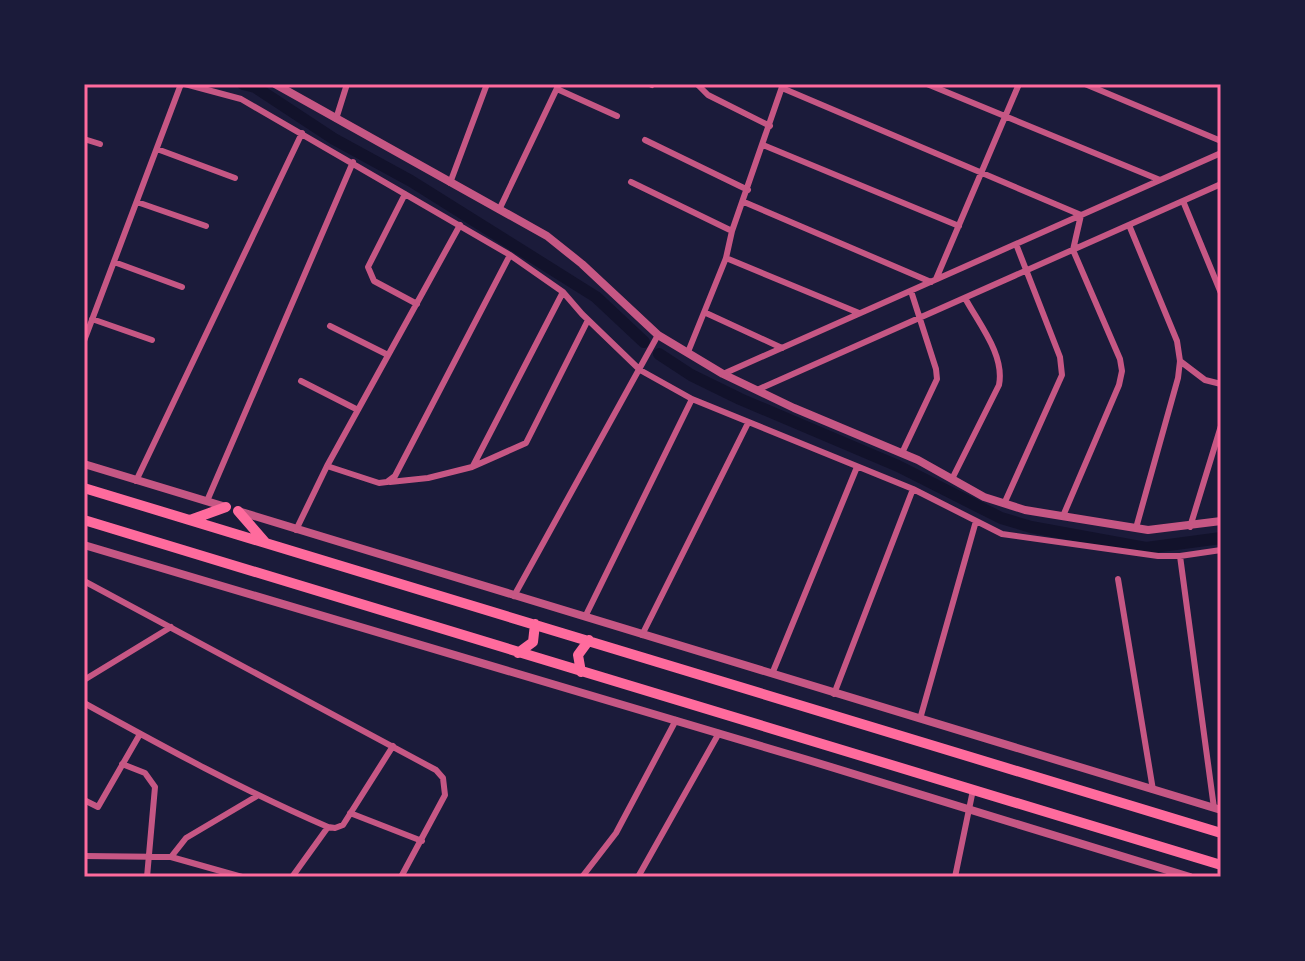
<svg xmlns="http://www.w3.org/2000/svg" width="1305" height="961" font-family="'Libre Baskerville',serif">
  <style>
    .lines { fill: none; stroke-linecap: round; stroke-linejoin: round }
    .canal { stroke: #12122b; stroke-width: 12 }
    .minor { stroke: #c65784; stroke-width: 6 }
    .tertiary { stroke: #c65784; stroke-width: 8 }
    .primary { stroke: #ff6b9d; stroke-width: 10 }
    .neatline { fill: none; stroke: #ff6b9d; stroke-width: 3 }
  </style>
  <rect width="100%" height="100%" fill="#1b1b3a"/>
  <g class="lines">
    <!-- canal -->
    <path class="canal" d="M243,84L255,87L334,139L411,181L596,297L644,342
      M659,354L691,375L740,399L898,466L1001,518L1031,527L1146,548L1221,538"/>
    <!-- minor -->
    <path class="minor" d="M185,84L241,99L510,255L563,292L582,314L640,370L692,399L913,489L1002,534L1158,556H1180L1221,550
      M650,84L652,85
      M697,84L708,95L770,126
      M927,84L1160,180
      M1085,84L1221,141
      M782,88L1081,215L1073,250L1120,359L1122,371L1119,385L1063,516
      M557,89L617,116
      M336,119L347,84
      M84,139L100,144
      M645,140L748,190
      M763,145L959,226
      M157,149L235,178
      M631,182L732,231
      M450,183L487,84
      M405,194L368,267L374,281L417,304
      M1183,201L1221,293
      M137,202L206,226
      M744,202L931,282
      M499,210L559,84
      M1129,225L1177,341L1180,361L1178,378L1136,528
      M726,258L859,313
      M114,262L182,287
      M936,279L1019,84
      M706,313L782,348
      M92,319L152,340
      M330,326L388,355
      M84,341L181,84
      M688,352L726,258L732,231L783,84
      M1180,361L1205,380L1221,384
      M723,374L1221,153
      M301,381L358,410
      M757,390L1221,184
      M902,453L937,379L936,369L911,291
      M327,466L379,483L387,482L395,476L510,255
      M473,466L563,292
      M952,479L999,385C1005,355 979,324 965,298
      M136,481L302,133
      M390,482L428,478L472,467L526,443L588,320
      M207,501L353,162
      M1004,504L1062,375L1060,357L1016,244
      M1190,527L1221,426
      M296,530L327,466L460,225
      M1180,556L1214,808
      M1118,579L1153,790
      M84,581L436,770L443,778L445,795L401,877
      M514,596L658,335
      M585,617L692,399
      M642,635L748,423
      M772,674L857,467
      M84,680L171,627
      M834,694L913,489
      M84,703C164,747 244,791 328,827L335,828L343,825L393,746
      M920,719L976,521
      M122,764L145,773L155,787L147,877
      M84,800L98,807L140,734
      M350,813L422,841
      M84,856L171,857L242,877
      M171,857L186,838L257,796
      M292,877L328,827
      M582,877L616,833L676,720
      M638,877L719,733
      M955,877L973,790"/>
    <!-- tertiary -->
    <path class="tertiary" d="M275,84L547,236L582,264L658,335L723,374L794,408L918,460L984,497L1025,510L1148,530L1221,521
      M84,464L226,507
      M238,511L1221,810
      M84,545L808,760L1190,877"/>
    <!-- primary -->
    <path class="primary" d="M84,488L1221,833
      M238,511L265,542
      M84,520L1221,865
      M190,520L226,507
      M518,653L533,642L535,624
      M581,672L578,655L589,640"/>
  </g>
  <!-- border -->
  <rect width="1305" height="961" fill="none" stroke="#1b1b3a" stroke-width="172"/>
  <rect x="86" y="86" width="1133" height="789" class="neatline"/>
</svg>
